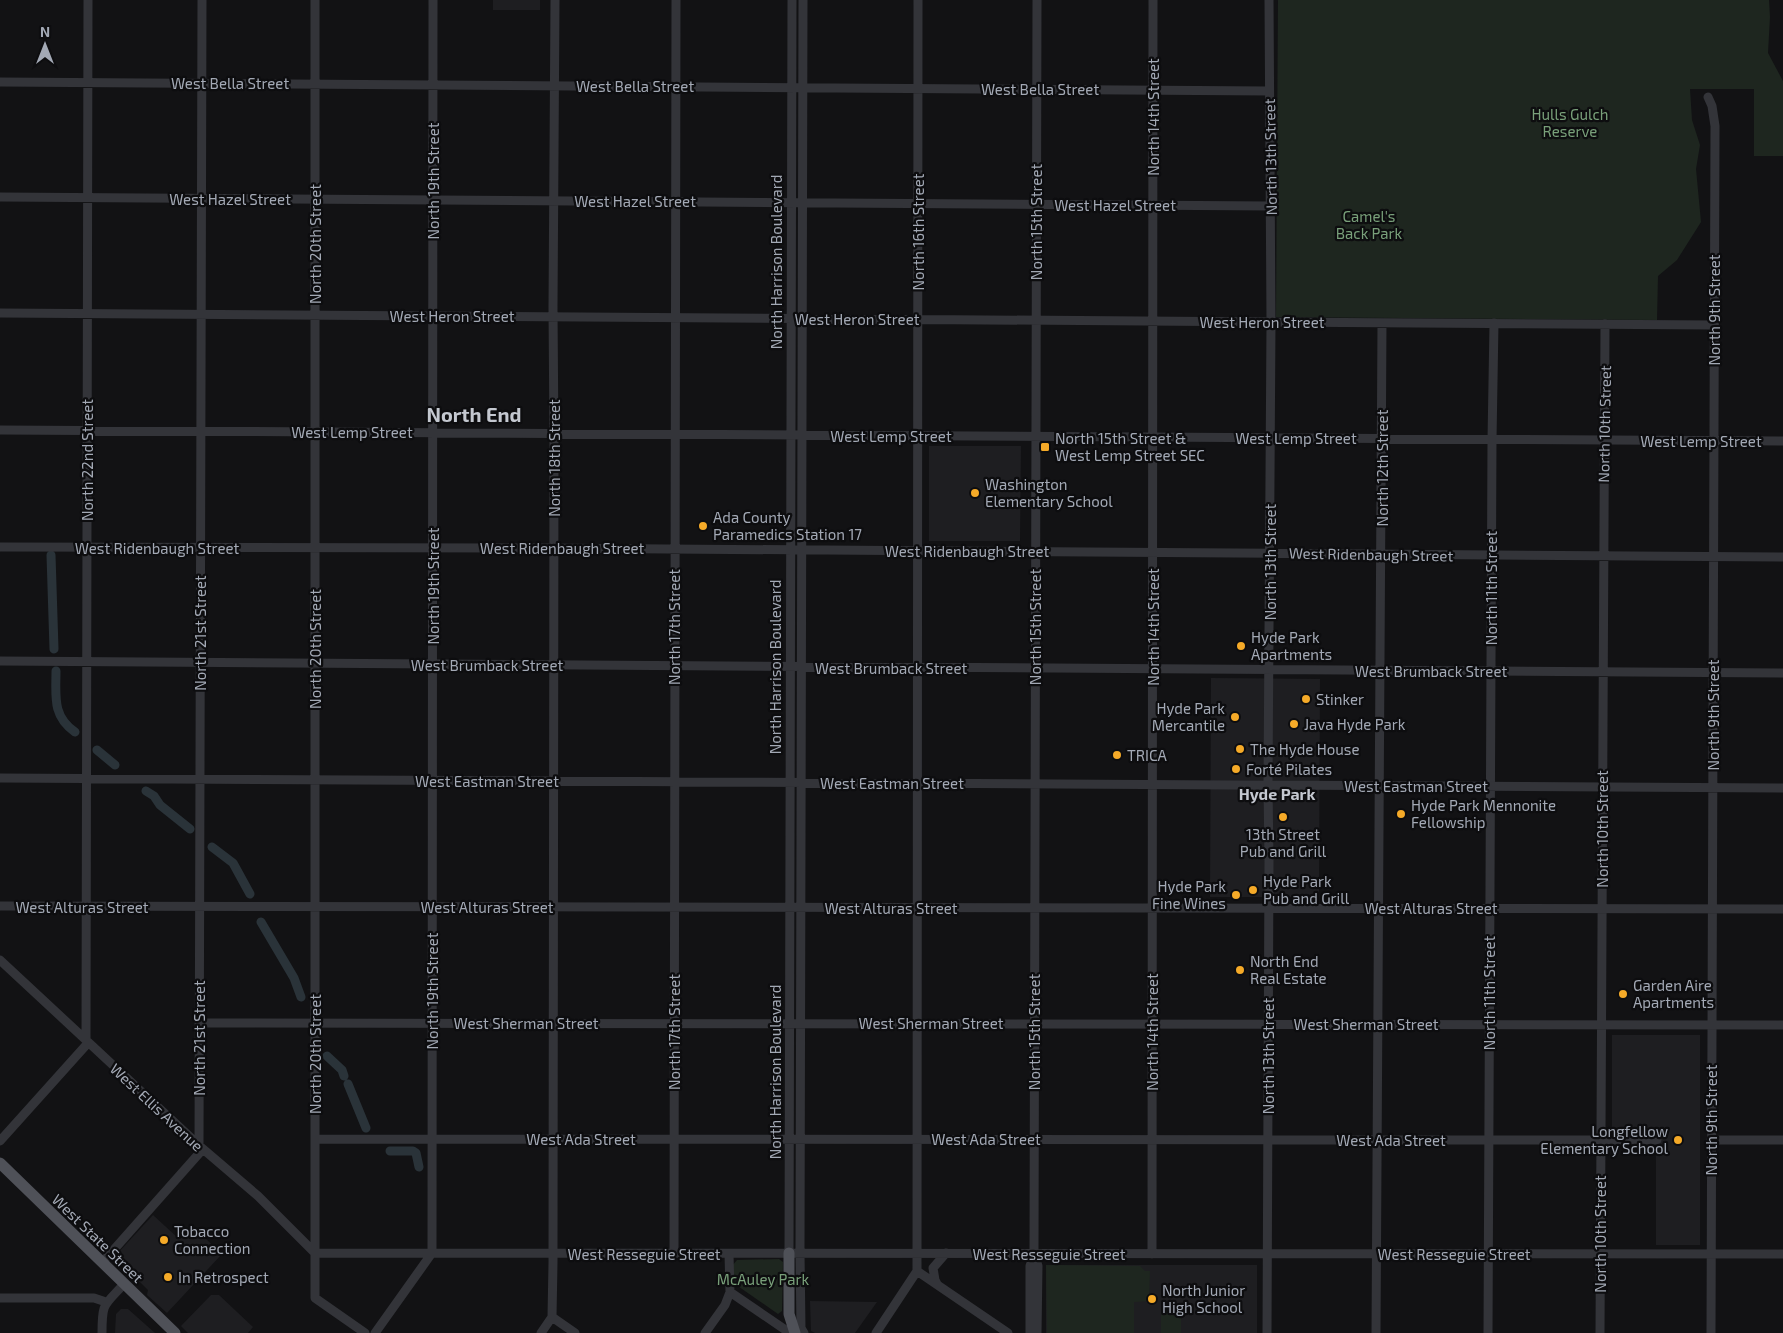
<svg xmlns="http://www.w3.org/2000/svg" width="1783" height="1333" font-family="'Exo 2',sans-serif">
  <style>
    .built { fill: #1e1e21 }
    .green { fill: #1e261f }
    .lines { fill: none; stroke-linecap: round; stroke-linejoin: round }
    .canal { stroke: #2a3339; stroke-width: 9 }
    .minor { stroke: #333439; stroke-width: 9 }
    .major { stroke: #4f5158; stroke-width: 11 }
    .poi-dot { fill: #f5aa28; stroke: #0d0d0f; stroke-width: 2 }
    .labels { text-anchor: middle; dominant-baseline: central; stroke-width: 4.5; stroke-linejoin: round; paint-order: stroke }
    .street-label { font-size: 15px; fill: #a3a9b5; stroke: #0d0d0f }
    .park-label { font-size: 15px; fill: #79a07a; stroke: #0d0d0f }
    .poi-label { font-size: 15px; fill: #a3a9b5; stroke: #0d0d0f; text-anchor: start }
    .neighbourhood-label { font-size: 16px; font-weight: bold; fill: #c4c8d0; stroke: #0d0d0f }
    .district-label { font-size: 20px; font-weight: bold; fill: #c4c8d0; stroke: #0d0d0f }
  </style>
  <rect width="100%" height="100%" fill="#121214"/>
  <!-- built -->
  <path class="built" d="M493,0H540V10H493Z
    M929,446H1021L1020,541H929Z
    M1211,678L1320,679L1319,897H1210Z
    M1612,1035H1700V1245H1656V1130H1612Z
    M153,1215L178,1238L191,1225L222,1254L167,1313L147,1295L148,1290L116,1258L117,1254Z
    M1046,1265H1257V1333H1046Z
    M211,1295H219L253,1327L248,1333H188L181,1326Z
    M810,1301L877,1302L855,1333H815L811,1331Z
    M121,1309H128L155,1333H115L116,1314Z"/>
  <!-- green -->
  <path class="green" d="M1278,0H1769L1770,17L1768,53L1783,81V156H1754V89H1690L1692,120L1700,145L1696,169L1701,222L1677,260L1658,276L1657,320L1276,317Z
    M779,1259L783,1262L782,1311L778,1314L732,1282V1266L737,1260Z
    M1046,1265L1140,1266L1145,1271H1150L1149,1301L1134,1302V1333H1047Z
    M1161,1308H1181V1333H1161Z"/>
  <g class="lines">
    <!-- canal -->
    <path class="canal" d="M51,555L54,649
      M56,671C56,696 52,716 75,732
      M97,750L115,765
      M146,791L154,796L160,805L190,829
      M212,847L233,863L250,894
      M261,922L294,978L301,997
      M327,1056L342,1070L344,1076
      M348,1084L366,1128
      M390,1151H413L416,1153L419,1167"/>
    <!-- minor -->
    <path class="minor" d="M315,0V1298L365,1333
      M803,0L800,1253L801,1328L804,1333
      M0,82L1269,91
      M1708,97L1712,106L1715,126L1711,1333
      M0,197L1271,206
      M0,313L1714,325
      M0,430L1783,441
      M0,547L539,548L1783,557
      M0,661L1783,673
      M0,778L1783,788
      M0,906L1783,909
      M0,960L203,1149L258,1196L315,1253L1783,1254
      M199,1023L1783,1025
      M86,1039L88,0
      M315,1139L1657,1140
      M1711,1140H1783
      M0,1141L88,1043
      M199,1146L202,0
      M674,1253L676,0
      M789,1253L792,0
      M1152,1254L1153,0
      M102,1263L203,1149
      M917,1271L1008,1333
      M937,1284L935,1280L933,1268L946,1253
      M730,1292L790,1333
      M0,1298H94L106,1302
      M552,1317L575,1333
      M102,1333C102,1302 104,1306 124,1284
      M375,1333L432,1253L433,0
      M541,1333L552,1317L553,1263L554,442L553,308L555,0
      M705,1333L725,1305L730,1292L729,1254
      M876,1333L917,1271L918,0
      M1030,1333V1266L1034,1254
      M1037,1333L1038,1266L1034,1254L1037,0
      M1267,1333L1269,861L1268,785L1271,322L1269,0
      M1376,1333L1382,323
      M1488,1333L1492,440L1494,323
      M1600,1333L1605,324"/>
    <!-- major -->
    <path class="major" d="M0,1163L175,1333
      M789,1253V1314L795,1333"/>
  </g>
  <!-- markers -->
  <g class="poi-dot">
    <rect x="1040" y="442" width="10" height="10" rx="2.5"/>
    <circle cx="975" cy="493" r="5"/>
    <circle cx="703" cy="526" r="5"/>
    <circle cx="1241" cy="646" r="5"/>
    <circle cx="1306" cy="699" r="5"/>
    <circle cx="1235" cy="717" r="5"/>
    <circle cx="1294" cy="724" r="5"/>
    <circle cx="1240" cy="749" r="5"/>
    <circle cx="1117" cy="755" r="5"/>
    <circle cx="1236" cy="769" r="5"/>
    <circle cx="1401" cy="814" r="5"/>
    <circle cx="1283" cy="817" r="5"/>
    <circle cx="1253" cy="890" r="5"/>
    <circle cx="1236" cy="895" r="5"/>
    <circle cx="1240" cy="970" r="5"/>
    <circle cx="1623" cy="994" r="5"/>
    <circle cx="1678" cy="1140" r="5"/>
    <circle cx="164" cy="1240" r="5"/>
    <circle cx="168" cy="1277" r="5"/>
    <circle cx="1152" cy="1299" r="5"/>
  </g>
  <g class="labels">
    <!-- street labels -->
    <g class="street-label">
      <text x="230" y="83">West Bella Street</text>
      <text x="635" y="86">West Bella Street</text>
      <text x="1040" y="89">West Bella Street</text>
      <text transform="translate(1153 117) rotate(-90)">North 14th Street</text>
      <text transform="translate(1270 157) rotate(-91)">North 13th Street</text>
      <text transform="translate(433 181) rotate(-90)">North 19th Street</text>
      <text x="230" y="199">West Hazel Street</text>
      <text x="635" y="201">West Hazel Street</text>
      <text x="1115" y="205">West Hazel Street</text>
      <text transform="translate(1036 222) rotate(-90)">North 15th Street</text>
      <text transform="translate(918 232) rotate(-90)">North 16th Street</text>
      <text transform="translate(315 244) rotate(-90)">North 20th Street</text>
      <text transform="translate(776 262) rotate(-90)">North Harrison Boulevard</text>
      <text transform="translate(1714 310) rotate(-90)">North 9th Street</text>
      <text x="452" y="316">West Heron Street</text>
      <text x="857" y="319">West Heron Street</text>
      <text x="1262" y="322">West Heron Street</text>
      <text transform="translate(1604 424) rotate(-89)">North 10th Street</text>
      <text x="352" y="432">West Lemp Street</text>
      <text x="891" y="436">West Lemp Street</text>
      <text x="1296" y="438">West Lemp Street</text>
      <text x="1701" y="441">West Lemp Street</text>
      <text transform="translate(554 458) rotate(-90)">North 18th Street</text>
      <text transform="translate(87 460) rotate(-90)">North 22nd Street</text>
      <text transform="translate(1382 468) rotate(-90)">North 12th Street</text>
      <text x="157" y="548">West Ridenbaugh Street</text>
      <text x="562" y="548">West Ridenbaugh Street</text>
      <text x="967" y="551">West Ridenbaugh Street</text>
      <text transform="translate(1371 554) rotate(1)">West Ridenbaugh Street</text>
      <text transform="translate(1270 562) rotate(-90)">North 13th Street</text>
      <text transform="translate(433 586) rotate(-90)">North 19th Street</text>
      <text transform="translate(1491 588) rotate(-90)">North 11th Street</text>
      <text transform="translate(674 627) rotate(-90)">North 17th Street</text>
      <text transform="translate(1035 627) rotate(-90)">North 15th Street</text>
      <text transform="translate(1153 627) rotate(-90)">North 14th Street</text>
      <text transform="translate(200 633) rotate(-90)">North 21st Street</text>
      <text transform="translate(315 649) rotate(-90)">North 20th Street</text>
      <text x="487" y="665">West Brumback Street</text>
      <text transform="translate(775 667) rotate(-90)">North Harrison Boulevard</text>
      <text x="891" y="668">West Brumback Street</text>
      <text x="1431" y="671">West Brumback Street</text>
      <text transform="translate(1713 715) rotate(-90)">North 9th Street</text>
      <text x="487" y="781">West Eastman Street</text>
      <text x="892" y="783">West Eastman Street</text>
      <text x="1416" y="786">West Eastman Street</text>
      <text transform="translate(1602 829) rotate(-90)">North 10th Street</text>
      <text x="82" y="907">West Alturas Street</text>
      <text x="487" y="907">West Alturas Street</text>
      <text x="891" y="908">West Alturas Street</text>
      <text x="1431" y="908">West Alturas Street</text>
      <text transform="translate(432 991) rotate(-90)">North 19th Street</text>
      <text transform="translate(1489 993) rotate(-90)">North 11th Street</text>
      <text x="526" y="1023">West Sherman Street</text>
      <text x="931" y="1023">West Sherman Street</text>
      <text x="1366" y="1024">West Sherman Street</text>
      <text transform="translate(674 1032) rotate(-90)">North 17th Street</text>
      <text transform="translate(1034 1032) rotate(-90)">North 15th Street</text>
      <text transform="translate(1152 1032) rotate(-90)">North 14th Street</text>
      <text transform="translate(199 1038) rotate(-90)">North 21st Street</text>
      <text transform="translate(315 1054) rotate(-90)">North 20th Street</text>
      <text transform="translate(1268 1056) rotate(-90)">North 13th Street</text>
      <text transform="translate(775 1072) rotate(-90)">North Harrison Boulevard</text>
      <text transform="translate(157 1107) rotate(43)">West Ellis Avenue</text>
      <text transform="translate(1711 1120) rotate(-90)">North 9th Street</text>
      <text x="581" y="1139">West Ada Street</text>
      <text x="986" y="1139">West Ada Street</text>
      <text x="1391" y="1140">West Ada Street</text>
      <text transform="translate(1600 1234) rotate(-90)">North 10th Street</text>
      <text transform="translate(98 1238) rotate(44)">West State Street</text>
      <text x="644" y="1254">West Resseguie Street</text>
      <text x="1049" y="1254">West Resseguie Street</text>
      <text x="1454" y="1254">West Resseguie Street</text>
    </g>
    <!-- park labels -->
    <g class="park-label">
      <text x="1570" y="114">Hulls Gulch<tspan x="1570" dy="17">Reserve</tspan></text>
      <text x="1369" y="216">Camel's<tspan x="1369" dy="17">Back Park</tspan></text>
      <text x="763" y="1279">McAuley Park</text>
    </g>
    <!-- poi labels -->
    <g class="poi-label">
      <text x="1055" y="438">North 15th Street &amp;<tspan x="1055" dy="17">West Lemp Street SEC</tspan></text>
      <text x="985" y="484">Washington<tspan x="985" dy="17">Elementary School</tspan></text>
      <text x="713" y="517">Ada County<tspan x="713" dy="17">Paramedics Station 17</tspan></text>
      <text x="1251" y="637">Hyde Park<tspan x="1251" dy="17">Apartments</tspan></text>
      <text x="1316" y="699">Stinker</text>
      <text x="1225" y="708" text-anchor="end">Hyde Park<tspan x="1225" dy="17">Mercantile</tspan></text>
      <text x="1304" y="724">Java Hyde Park</text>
      <text x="1250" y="749">The Hyde House</text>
      <text x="1127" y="755">TRICA</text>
      <text x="1246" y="769">Forté Pilates</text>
      <text x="1411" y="805">Hyde Park Mennonite<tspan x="1411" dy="17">Fellowship</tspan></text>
      <text x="1283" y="834" text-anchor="middle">13th Street<tspan x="1283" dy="17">Pub and Grill</tspan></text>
      <text x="1263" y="881">Hyde Park<tspan x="1263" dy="17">Pub and Grill</tspan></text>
      <text x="1226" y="886" text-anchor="end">Hyde Park<tspan x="1226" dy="17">Fine Wines</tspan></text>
      <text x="1250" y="961">North End<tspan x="1250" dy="17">Real Estate</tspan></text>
      <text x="1633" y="985">Garden Aire<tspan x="1633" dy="17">Apartments</tspan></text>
      <text x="1668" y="1131" text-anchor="end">Longfellow<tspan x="1668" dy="17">Elementary School</tspan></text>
      <text x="174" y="1231">Tobacco<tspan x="174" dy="17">Connection</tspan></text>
      <text x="178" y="1277">In Retrospect</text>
      <text x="1162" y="1290">North Junior<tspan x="1162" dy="17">High School</tspan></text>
    </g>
    <!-- neighbourhood labels -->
    <g class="neighbourhood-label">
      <text x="1277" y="793">Hyde Park</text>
    </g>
    <!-- district labels -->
    <g class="district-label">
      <text x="474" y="414">North End</text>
    </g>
  </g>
  <!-- north arrow -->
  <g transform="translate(45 45)" stroke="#0d0d0f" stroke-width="4" paint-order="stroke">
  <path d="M0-4L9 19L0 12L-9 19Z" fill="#a3a9b5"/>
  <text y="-8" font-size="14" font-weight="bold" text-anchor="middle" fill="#a3a9b5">N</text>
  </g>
</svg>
